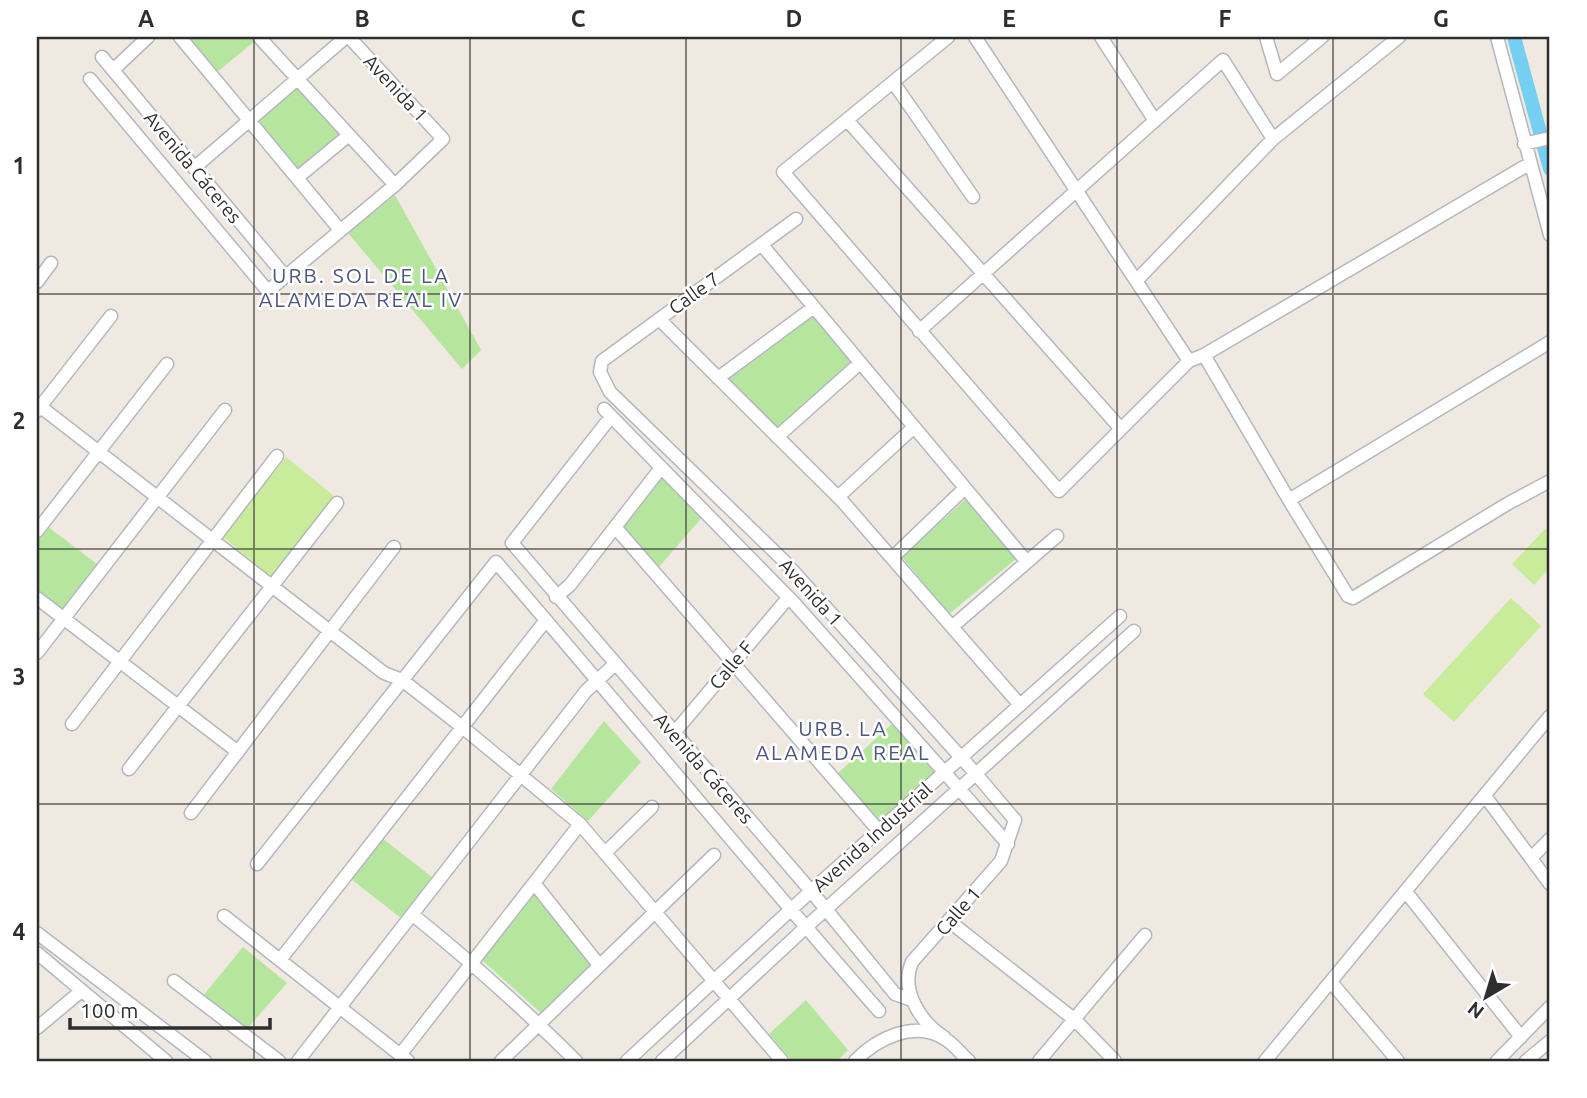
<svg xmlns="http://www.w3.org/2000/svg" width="1587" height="1098" font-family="Ubuntu,sans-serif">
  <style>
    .green { fill: #b6e59e }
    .pitch { fill: #c9ec9a }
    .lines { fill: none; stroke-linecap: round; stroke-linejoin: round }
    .canal { stroke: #75cff0; stroke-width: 14 }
    .minor-casing { stroke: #b4b7c1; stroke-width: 15 }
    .minor { stroke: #fff; stroke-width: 12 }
    .grid { fill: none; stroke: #2e2e2e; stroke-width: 2; stroke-opacity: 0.55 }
    .labels { text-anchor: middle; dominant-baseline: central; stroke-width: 5; stroke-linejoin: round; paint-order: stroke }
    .street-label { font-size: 19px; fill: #2e2e2e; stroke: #fff }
    .neighbourhood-label { font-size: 21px; letter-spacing: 2px; fill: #4d5680; stroke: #fff }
    .neatline { fill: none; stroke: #2e2e2e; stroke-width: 2.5 }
    .grid-label { font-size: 23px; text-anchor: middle; font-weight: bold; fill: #2e2e2e }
  </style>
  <rect width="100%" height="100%" fill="#efe9e1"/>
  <!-- green -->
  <path class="green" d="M185,37H254L256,40L216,73Z
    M298,85L344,135L298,174L256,123Z
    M395,195L481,350L462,369L348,233Z
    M812,316L852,362L777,430L726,379Z
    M663,474L705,514L658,568L622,526Z
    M967,498L1016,559L949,614L902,557Z
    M47,526L97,564L61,611L37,592V540Z
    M604,721L641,762L588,821L551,789Z
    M893,723L936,774L881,823L837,774Z
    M383,839L432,877L401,918L351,879Z
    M533,892L592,964L541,1013L482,960Z
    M243,947L287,983L245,1031L202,997Z
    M806,1000L848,1050L837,1061H792L769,1034Z"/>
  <!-- pitch -->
  <path class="pitch" d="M286,457L334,496L273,578L223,537Z
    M1545,529L1550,533V568L1534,585L1512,564Z
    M1511,598L1541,626L1454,722L1423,694Z"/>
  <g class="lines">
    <!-- canal -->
    <path class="canal" d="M1514,37L1550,169"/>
    <!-- minor casing -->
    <g class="minor-casing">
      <path id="minor" d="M180,37L340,230
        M259,37L395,185
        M948,37L783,172L1059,491L1189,361L1204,355L1529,164
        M975,37L1189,361
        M1101,37L1155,121
        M1266,37L1277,74L1322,37
        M1497,37L1550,235
        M102,57L285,276
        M113,70L148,37
        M90,79L272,296
        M893,82L973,197
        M847,120L1121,429
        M1524,144L1550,138
        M194,168L346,37
        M297,178L349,135
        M796,219L602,361L600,372L610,392L784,561L976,774L1015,820L1001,861L912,962C900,990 920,1022 944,1037
        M762,245L1027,562
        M1136,281L1273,139L1399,37
        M37,282L51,263
        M268,291L395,185L443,139L349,37
        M659,319L843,502L1020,705
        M919,331L1223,60L1273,139
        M1204,355L1289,500L1348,596L1353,598L1507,504L1550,481
        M718,378L814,307
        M37,404L384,673L402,680L461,726L580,824L782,1061
        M604,409L795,604L1008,844
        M37,411L111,316
        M606,423L512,543L811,891L895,994L912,1000
        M777,437L860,363
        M838,497L914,427
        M1289,500L1550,342
        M615,527L879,831
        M37,531L167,364
        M893,557L965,488
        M556,597L570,585L657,473
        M37,598L238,752
        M953,626L1057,536
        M37,653L225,410
        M72,724L277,456
        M674,733L788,598
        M129,769L337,503
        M1485,796L1550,884
        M191,813L394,547
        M606,852L652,807
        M1532,857L1550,839
        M257,864L496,562C625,711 749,864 879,1011
        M534,883L599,965
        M1406,892L1521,1037
        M413,915C470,961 524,1009 576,1061
        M224,916L408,1061
        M949,921L1075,1020L1115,1061
        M37,933L205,1061
        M37,953L166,1061
        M280,960L546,620
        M174,981L279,1061
        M1331,982L1398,1061
        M37,1028L80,992
        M400,1055L580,824
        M298,1061L586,691L615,664
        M501,1061L714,855
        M627,1061L811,891L1120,616
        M662,1061L805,928L1134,631
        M855,1061C876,1039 915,1019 945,1039C954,1044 961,1054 969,1061
        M1039,1061L1145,935
        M1265,1061L1550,716
        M1497,1061L1550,1007
        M1526,1061L1550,1041"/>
    </g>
    <!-- minor -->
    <use href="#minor" class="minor"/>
  </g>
  <!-- grid -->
  <path class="grid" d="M254,37V1061M470,37V1061M686,37V1061M901,37V1061M1117,37V1061M1333,37V1061M37,294H1550M37,549H1550M37,804H1550"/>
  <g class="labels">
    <!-- street labels -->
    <g class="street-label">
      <text transform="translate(396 88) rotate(47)">Avenida 1</text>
      <text transform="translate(193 167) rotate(50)">Avenida Cáceres</text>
      <text transform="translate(694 293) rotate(-36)">Calle 7</text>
      <text transform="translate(811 592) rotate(48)">Avenida 1</text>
      <text transform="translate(731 665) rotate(-50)">Calle F</text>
      <text transform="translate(704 768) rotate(49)">Avenida Cáceres</text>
      <text transform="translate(872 837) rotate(-42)">Avenida Industrial</text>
      <text transform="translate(958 911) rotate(-49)">Calle 1</text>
    </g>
    <!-- neighbourhood labels -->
    <g class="neighbourhood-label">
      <text x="361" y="275">URB. SOL DE LA<tspan x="361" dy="24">ALAMEDA REAL IV</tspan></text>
      <text x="843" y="728">URB. LA<tspan x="843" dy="24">ALAMEDA REAL</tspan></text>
    </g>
  </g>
  <!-- border -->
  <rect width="1587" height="1098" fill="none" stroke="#ffffff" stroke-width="77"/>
  <!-- north arrow -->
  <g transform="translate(1486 997) rotate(218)" stroke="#ffffff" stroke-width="5" paint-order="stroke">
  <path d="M0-5L12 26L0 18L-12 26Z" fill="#2e2e2e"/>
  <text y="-10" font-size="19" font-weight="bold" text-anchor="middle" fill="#2e2e2e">N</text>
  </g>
  <!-- scale -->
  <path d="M70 1018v10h200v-10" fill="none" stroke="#2e2e2e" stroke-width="3.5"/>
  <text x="80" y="1018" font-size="21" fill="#2e2e2e" stroke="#ffffff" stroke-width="5" paint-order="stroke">100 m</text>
  <rect x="38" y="38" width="1510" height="1022" class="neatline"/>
  <g class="grid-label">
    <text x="146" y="27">A</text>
    <text x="362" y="27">B</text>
    <text x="578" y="27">C</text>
    <text x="794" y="27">D</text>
    <text x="1009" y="27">E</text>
    <text x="1225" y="27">F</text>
    <text x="1441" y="27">G</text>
    <text x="19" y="174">1</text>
    <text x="19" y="429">2</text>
    <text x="19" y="685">3</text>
    <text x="19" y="940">4</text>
  </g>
</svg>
